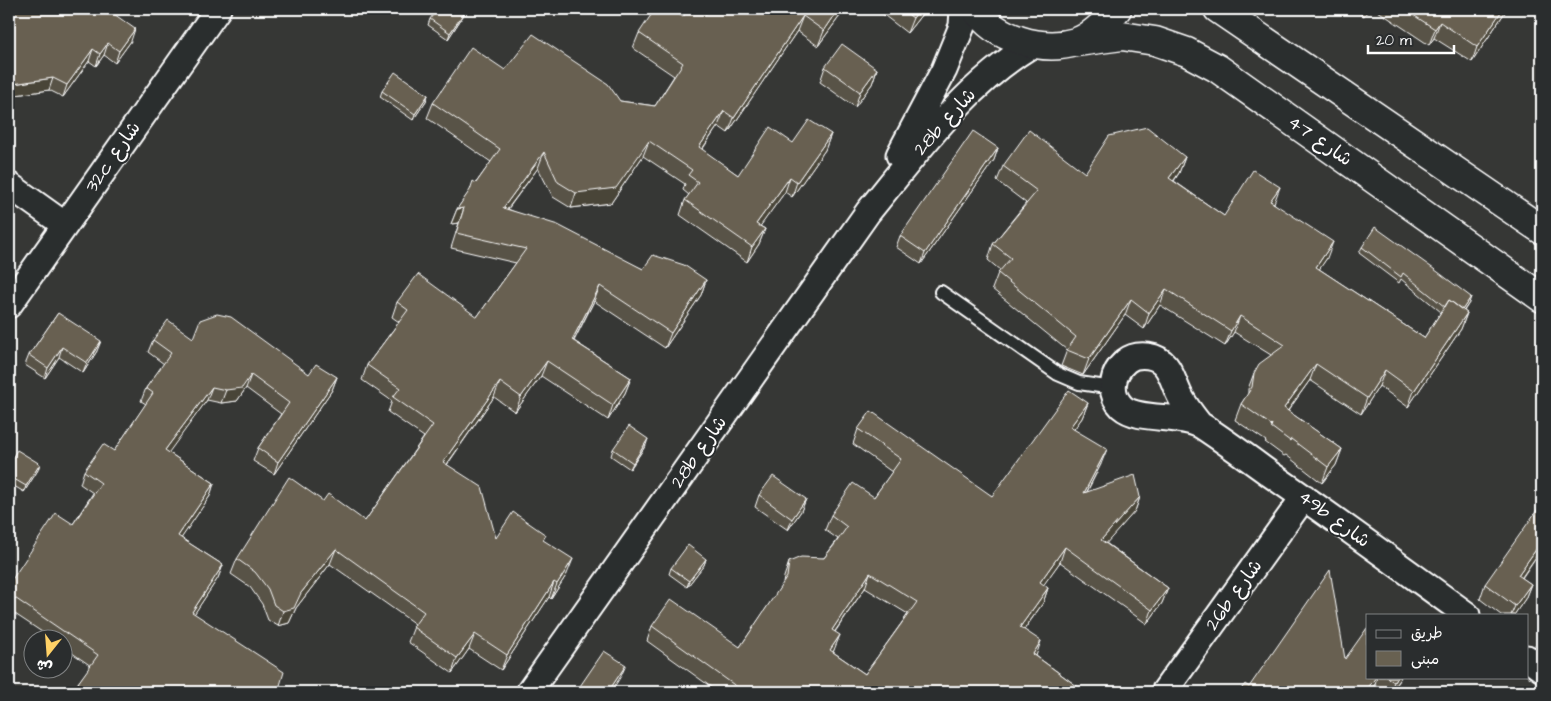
<svg xmlns="http://www.w3.org/2000/svg" width="1551" height="701" font-family="'Architects Daughter','Playpen Sans Arabic',sans-serif">
  <style>
    .lines { fill: none; stroke-linecap: round; stroke-linejoin: round }
    .lane-casing { stroke: #fff; stroke-width: 16 }
    .street-casing { stroke: #fff; stroke-width: 29 }
    .secondary-casing { stroke: #fff; stroke-width: 31 }
    .lane { stroke: #2a2d2e; stroke-width: 12 }
    .street { stroke: #2a2d2e; stroke-width: 25 }
    .secondary { stroke: #2a2d2e; stroke-width: 28 }
    .wall { fill: #595346; stroke: #fff; fill-rule: evenodd }
    .shaded-wall { fill: #494439; stroke: #fff }
    .building { fill: #686151; stroke: #fff; fill-rule: evenodd }
    .labels { text-anchor: middle; dominant-baseline: central; stroke-width: 4; stroke-linejoin: round; paint-order: stroke }
    .street-label { font-size: 19px; fill: #fff; stroke: #2a2d2e }
  </style>
  <rect width="100%" height="100%" fill="#363735"/>
  <filter id="ink" filterUnits="userSpaceOnUse"><feTurbulence type="fractalNoise" baseFrequency=".02" numOctaves="2"/><feDisplacementMap in="SourceGraphic" scale="10" xChannelSelector="R" yChannelSelector="G"/><feConvolveMatrix kernelMatrix="1 2 1 2 8 2 1 2 1" color-interpolation-filters="sRGB"/></filter>
  <g filter="url(#ink)">
    <g class="lines">
      <!-- lane casing -->
      <g class="lane-casing">
        <path id="lane" d="M941,292L1058,374L1079,383L1113,388"/>
      </g>
      <!-- street casing -->
      <g class="street-casing">
        <path id="street" d="M899,155L944,70L962,26L963,9
          M9,185L65,225
          M9,305L218,9
          M1200,425C1192,415 1184,405 1179,394C1171,377 1169,359 1148,356C1140,355 1132,356 1126,361C1112,373 1108,393 1122,407C1139,422 1180,413 1202,426C1225,441 1248,458 1270,474C1337,520 1402,568 1467,615
          M1527,658L1542,669
          M529,692L868,212C917,152 965,85 1033,44
          M1164,692L1304,497"/>
      </g>
      <!-- secondary casing -->
      <g class="secondary-casing">
        <path id="secondary" d="M976,9C995,39 1042,52 1076,42C1092,37 1107,21 1117,9
          M1218,9L1542,230
          M1077,42L1122,36L1155,41L1187,52L1217,68L1542,298"/>
      </g>
      <!-- lane -->
      <use href="#lane" class="lane"/>
      <!-- street -->
      <use href="#street" class="street"/>
      <!-- secondary -->
      <use href="#secondary" class="secondary"/>
    </g>
    <!-- wall -->
    <path class="wall" d="M845,9L818,46L797,31L728,133L718,126L702,150L738,175L793,143L831,134L825,150L792,197L785,192L760,226L765,229L759,244L747,262L680,215L685,200L689,195L683,190L685,184L643,156L611,203L571,208L553,197L538,168L508,209L643,269L706,280L701,295L665,348L594,301L574,341L631,378L625,393L608,420L541,376L515,412L494,397L447,465L496,538L544,541L567,574L551,599L549,597L501,670L469,649L452,673L408,642L415,624L330,564L296,608L289,623L278,626L268,620L262,604L250,587L231,574L237,559L323,501L365,521L424,437L388,412L392,401L362,380L367,365L399,322L392,317L397,302L477,317L516,263L451,248L459,223L451,224L457,209L491,162L427,118L433,103L505,70L620,101L655,106L674,76L633,48L639,33L683,17L706,14Z
      M876,9H926L907,33Z
      M1353,9H1369L1364,16Z
      M1375,9H1507L1472,62L1434,38L1429,45Z
      M463,16L448,39L428,25L430,19Z
      M9,20L131,41L115,63L104,55L96,66L89,61L63,97L49,90L9,96Z
      M825,67L877,69L872,84L855,107L820,82Z
      M382,91L428,95L426,101L413,120L380,97Z
      M998,148L994,160L921,264L896,247L900,236Z
      M1185,157L1179,173L1174,181L1224,216L1274,203L1327,258L1319,269L1424,338L1441,312L1401,279L1399,283L1359,253L1362,247L1469,303L1464,311L1467,313L1461,329L1408,407L1379,386L1361,414L1310,380L1288,411L1342,449L1336,465L1322,483L1286,455L1284,456L1265,442L1266,441L1235,420L1241,404L1248,394V389L1254,373L1271,355L1234,332L1225,346L1160,305L1144,329L1125,315L1083,375L1061,366L1067,350L992,289L998,273L1001,271L988,260L993,244L1026,203L997,181L1003,166L1085,173Z
      M58,313L97,351L83,373L59,357L45,378L25,365L29,355Z
      M193,338L309,374L337,377L332,390L274,474L253,461L258,448L281,414L246,388L237,401L221,403L207,400L168,452L214,483L210,496L181,538L223,565L218,578L194,614L278,692H75L78,683L91,666L62,646V638H51L9,610V584L73,524L93,493L80,484L84,471L114,451L146,404L141,401L146,388L164,364L148,352L153,340Z
      M1088,403L1082,418L1074,429L1101,464L1087,492L1140,497L1135,511L1106,543L1168,588L1162,603L1147,624L1060,562L1043,585L1048,588L1043,603L1024,630L1036,656L1085,692H718L647,641L652,626L740,647L783,584L784,577L789,562L824,558L838,539L825,530L831,515L874,497L892,472L853,444L858,429L992,496ZM865,588L908,614L865,674L833,652L834,650L835,632Z
      M646,445L630,469L611,456L613,449Z
      M9,463L38,470L24,492L9,483Z
      M759,495L806,499L801,511L788,530L755,507Z
      M1542,548L1522,578L1531,584L1525,599L1514,615H1501L1480,599L1485,584Z
      M706,559L704,565L687,587L669,574L671,568Z
      M1345,659L1367,677H1401L1391,692H1386L1375,684L1249,687Z"/>
    <!-- shaded-wall -->
    <path class="shaded-wall" d="M839,9H845L818,46L824,31Z
      M920,9H926L907,33L913,18Z
      M1503,9H1507L1472,62L1477,47Z
      M466,10L463,16L448,39L450,33Z
      M803,16L797,31L728,133L734,118Z
      M1440,22L1434,38L1429,45L1435,29Z
      M135,29L131,41L115,63L119,51Z
      M108,43L104,55L96,66L100,54Z
      M93,49L89,61L63,97L67,85Z
      M877,69L872,84L855,107L860,92Z
      M53,78L49,90L9,96V90L13,84Z
      M428,95L426,101L413,120L415,114Z
      M724,111L718,126L693,162L699,147Z
      M831,134L825,150L792,197L797,182Z
      M649,141L643,156L611,203L571,208L576,193Z
      M998,148L994,160L921,264L925,253Z
      M544,152L538,168L497,223L503,208Z
      M1185,157L1179,173L1164,194L1169,178Z
      M790,177L785,192L751,239L756,224Z
      M1280,187L1274,203L1270,201Z
      M464,208L459,223L451,224L457,209Z
      M765,229L759,244L747,262L752,247Z
      M1333,242L1327,258L1310,283L1316,267Z
      M706,280L701,295L665,348L671,333Z
      M600,286L594,301L566,355L572,340Z
      M1166,289L1160,305L1144,329L1149,313Z
      M1471,297L1469,303L1455,323L1457,317Z
      M1131,299L1125,315L1083,375L1089,359Z
      M1467,313L1461,329L1408,407L1414,391Z
      M1240,316L1234,332L1225,346L1231,331Z
      M101,341L97,351L83,373L87,363Z
      M62,347L59,357L45,378L48,368Z
      M547,361L541,376L515,412L521,397Z
      M1316,364L1310,380L1278,424L1284,408Z
      M1385,370L1379,386L1361,414L1367,398Z
      M251,375L246,388L237,401L221,403L226,390Z
      M337,377L332,390L274,474L278,462Z
      M631,378L625,393L608,420L613,405Z
      M500,382L494,397L438,477L443,462Z
      M212,387L207,400L161,463L165,450Z
      M1088,403L1082,418L1065,442L1070,427Z
      M648,439L646,445L630,469L633,463Z
      M1107,449L1101,464L1079,507L1084,493Z
      M1342,449L1336,465L1322,483L1328,467Z
      M40,464L38,470L24,492L26,486Z
      M214,483L210,496L174,549L178,536Z
      M1140,497L1135,511L1096,555L1101,540Z
      M806,499L801,511L788,530L792,519Z
      M1542,541V548L1513,590L1518,575Z
      M1065,547L1060,562L1035,597L1040,582Z
      M336,549L330,564L296,608L289,623L278,626L283,611L301,593Z
      M573,559L567,574L551,599L557,584Z
      M706,559L704,565L687,587L689,581Z
      M223,565L218,578L187,625L192,612Z
      M870,573L865,588L826,644L832,630Z
      M554,582L549,597L501,670L507,655Z
      M1531,584L1525,599L1514,615H1511L1515,606Z
      M1048,588L1043,603L1015,642L1020,627Z
      M1168,588L1162,603L1147,624L1152,610Z
      M475,634L469,649L452,673L457,658Z
      M840,635L834,650L824,665L830,650Z
      M1041,641L1036,656L1033,654Z
      M626,665L621,676L611,692H608Z
      M1376,677H1377L1375,684L1369,692H1365Z
      M1397,677H1401L1390,692L1394,682Z"/>
    <!-- building -->
    <path class="building" d="M17,9H107L135,29L119,51L108,43L100,54L93,49L67,85L53,78L13,84L9,90V20Z
      M437,9H464L466,10L450,33L430,19Z
      M655,9H671L683,17L688,9H698L706,14L710,9H839L824,31L803,16L734,118L724,111L699,147L738,175L770,127L793,143L809,120L831,134L797,182L790,177L756,224L765,229L752,247L685,200L698,182L688,175L692,170L649,141L616,188L576,193L558,182L544,152L503,208L558,225L643,269L653,255L684,265L706,280L671,333L600,286L572,340L631,378L613,405L547,361L521,397L500,382L443,462L482,487L496,538L513,512L546,535L543,540L573,559L557,584L554,582L507,655L475,634L457,658L413,627L424,612L336,549L301,593L294,608L283,611L274,605L268,589L255,572L237,559L289,477L323,501L328,494L365,521L433,425L393,397L400,388L367,365L408,310L397,302L418,274L477,317L526,249L456,233L464,208L457,209L470,190L473,181L476,183L500,149L433,103L471,47L505,70L533,34L608,84L620,101L655,106L683,63L639,33Z
      M901,9H920L913,18Z
      M1404,9H1503L1477,47L1440,22L1435,29Z
      M842,44L877,69L860,92L825,67Z
      M395,72L428,95L415,114L382,91Z
      M1147,127L1185,157L1169,178L1224,216L1253,170L1280,187L1270,201L1333,242L1316,267L1424,338L1449,300L1467,313L1414,391L1385,370L1367,398L1316,364L1284,408L1342,449L1328,467L1291,439L1290,441L1271,427L1272,424L1271,425L1241,404L1252,387L1254,373L1259,364L1285,345L1240,316L1231,331L1166,289L1149,313L1131,299L1089,359L1067,350L1076,337L998,273L1011,258L993,244L1037,191L1003,166L1029,130L1085,173L1109,136Z
      M973,131L998,148L925,253L900,236Z
      M1375,227L1438,272L1471,297L1462,310L1449,300L1445,307L1403,273L1401,277L1362,247Z
      M58,313L101,341L87,363L62,347L48,368L29,355Z
      M217,314L231,317L309,374L316,364L337,377L278,462L258,448L289,403L251,375L242,388L226,390L212,387L165,450L214,483L178,536L223,565L192,612L284,672L278,692H91L78,683L98,655L9,594V584L56,513L73,524L101,483L84,471L103,444L114,451L153,393L146,388L171,353L153,340L168,320L193,338L200,320Z
      M1069,390L1088,403L1070,427L1107,449L1084,493L1135,475L1140,497L1101,540L1168,588L1152,610L1065,547L1040,582L1048,588L1020,627L1041,641L1033,654L1085,692H881L878,690L877,692H744L652,626L671,599L740,647L787,577L789,562L801,557L824,558L835,544L847,527L831,515L853,483L874,497L901,459L858,429L871,411L992,496ZM870,573L917,602L865,674L830,650L840,635L832,630Z
      M629,426L648,439L633,463L613,449Z
      M17,450L40,464L26,486L9,476V463Z
      M773,476L806,499L792,519L759,495Z
      M1542,503V541L1518,575L1531,584L1515,606L1485,584Z
      M688,545L706,559L689,581L671,568Z
      M1330,570L1345,659L1367,628V677H1376L1365,692H1239L1245,684L1249,687Z
      M604,651L626,665L608,692H576Z
      M1386,677H1397L1394,682Z"/>
  </g>
  <g class="labels">
    <!-- street labels -->
    <g class="street-label">
      <text transform="translate(945 122) rotate(-48)">28b شارع</text>
      <text transform="translate(1320 141) rotate(35)">شارع 47</text>
      <text transform="translate(113 157) rotate(-55)">32c شارع</text>
      <text transform="translate(699 452) rotate(-55)">28b شارع</text>
      <text transform="translate(1334 519) rotate(36)">49b شارع</text>
      <text transform="translate(1234 595) rotate(-54)">26b شارع</text>
    </g>
  </g>
  <!-- margin -->
  <rect width="1551" height="701" fill="none" stroke="#2a2d2e" stroke-width="30"/>
  <rect x="15" y="15" width="1521" height="671" fill="none" stroke="#fff" stroke-width="2" filter="url(#ink)"/>
  <!-- legend -->
  <rect x="1366" y="614" width="162" height="65" fill="#2a2d2e" stroke="#7f8182"/>
  <rect x="1376" y="630" width="25" height="8" fill="#2a2d2e" stroke="#7f8182"/>
  <text x="1411" y="638" font-size="15" fill="#ffffff">طريق</text>
  <rect x="1376" y="651" width="25" height="15" fill="#686151" stroke="#7f8182"/>
  <text x="1411" y="664" font-size="15" fill="#ffffff">مبنى</text>
  <!-- north arrow -->
  <g transform="translate(48 654) rotate(197)"><circle r="24" fill="#2a2d2e" stroke="#7f8182"/>
  <path d="M0-4L9 19L0 12L-9 19Z" fill="#ffd166"/>
  <text y="-8" font-size="14" font-weight="bold" text-anchor="middle" fill="#ffffff">ش</text>
  </g>
  <!-- scale -->
  <path d="M1368 45v8h86v-8" fill="none" stroke="#ffffff" stroke-width="2.5"/>
  <text x="1376" y="45" font-size="15" fill="#ffffff" stroke="#2a2d2e" stroke-width="4" paint-order="stroke">20 m</text>
</svg>
